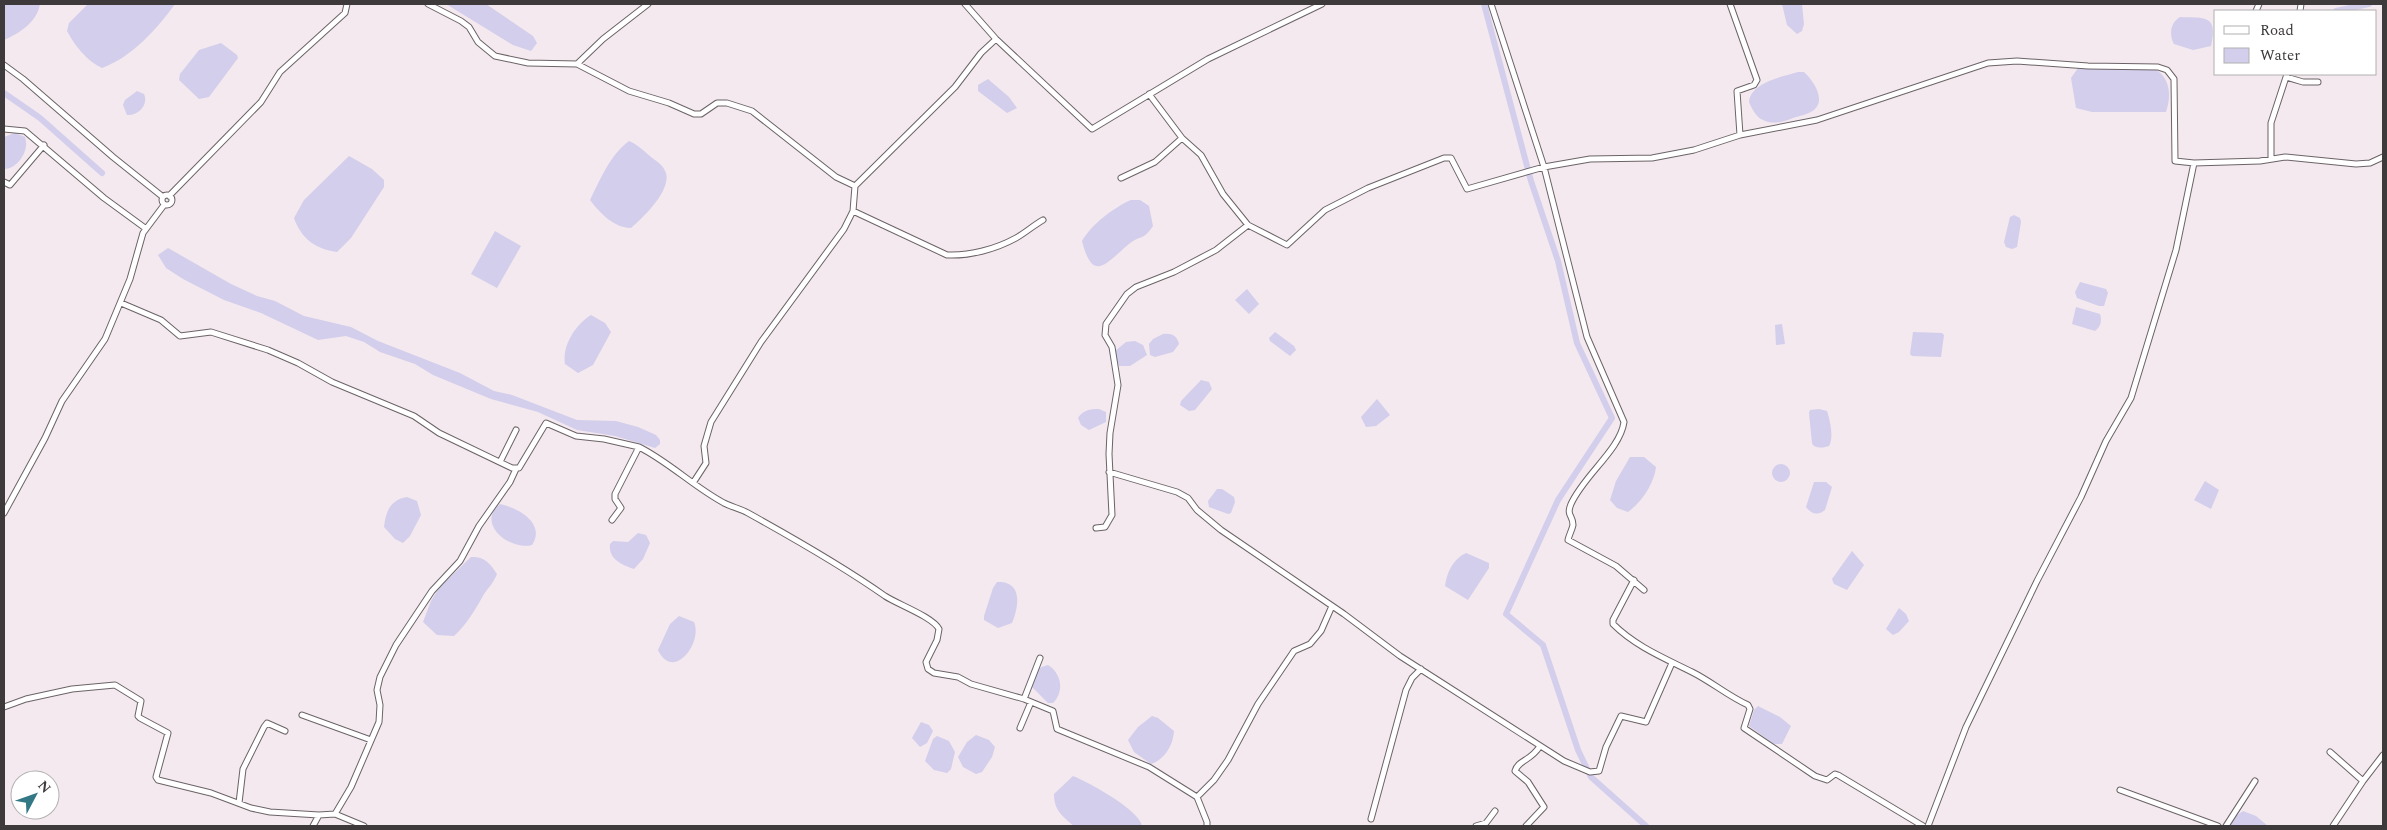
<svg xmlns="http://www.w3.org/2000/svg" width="2387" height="830" font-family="Spectral,serif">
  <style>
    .water { fill: #d3ceec }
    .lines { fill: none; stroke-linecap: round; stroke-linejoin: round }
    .canal { stroke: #d3ceec; stroke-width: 6 }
    .minor-casing { stroke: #6b6367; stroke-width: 7 }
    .minor { stroke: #fff; stroke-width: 5 }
  </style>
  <rect width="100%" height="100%" fill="#f3e9ee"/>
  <!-- water -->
  <path class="water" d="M4,4H40C37,22 20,33 4,40Z
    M88,4H175C157,29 132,57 102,68C87,61 75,46 67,31L69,23Z
    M446,4H486L533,36L537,43L531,51L513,45Z
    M1782,4H1802L1804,24L1802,31L1797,34L1787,25Z
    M2180,17C2206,18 2218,15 2211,46L2193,50L2174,44C2169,35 2170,23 2180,17Z
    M221,43L237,55L238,58L209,97L199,99L179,80L180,74L199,50Z
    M2152,67C2170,77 2172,93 2166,112H2092L2076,108L2071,78L2078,68Z
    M1798,72H1804C1812,79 1826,98 1815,109C1810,114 1799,116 1793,118C1783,122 1773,125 1763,120C1756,117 1752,109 1749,102C1751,82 1782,77 1798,72Z
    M988,79L1009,97L1017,108L1007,113L978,91V85Z
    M137,91L144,94C149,105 138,116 127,115L123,105L125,100Z
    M15,133L25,137C30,150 18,169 4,169V137Z
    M629,141C638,145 644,151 651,157C656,161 663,165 665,171C674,188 643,218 631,228C614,228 600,213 590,200C600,180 610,155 629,141Z
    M349,156L372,169L384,180V187L351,238L337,252C315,249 301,238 294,218L304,200Z
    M1131,200H1140L1149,206L1153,226C1143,241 1140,235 1129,244C1106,263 1093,284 1082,241C1092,224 1113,208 1131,200Z
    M2014,215L2020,218L2021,222L2017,247L2012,249L2006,247L2004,242L2010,217Z
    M495,231L521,246L497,288L471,274Z
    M168,248L231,284L257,296L275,301L304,316L351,327L378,341L460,373L494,391L512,395L577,420L616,421L638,427L656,435L660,440V444L655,448L615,436L577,430L538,412L491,399L433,375L415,364L380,352L364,342L346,336L318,340L261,313L224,300L183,279L166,268L158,255Z
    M2080,282L2106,289L2108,293L2104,306H2099L2077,298L2075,292Z
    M1247,289L1259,304L1249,314L1235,300Z
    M2076,307L2100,314C2102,320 2101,327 2095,331L2072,324Z
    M591,315L605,323L611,332L593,365L578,373L565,364C562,346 575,325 591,315Z
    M1782,324L1785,344L1776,345L1775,325Z
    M1275,332L1294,346L1296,350L1290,356L1270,341L1269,338Z
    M1913,332L1942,333L1944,335L1941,357L1912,356L1910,354Z
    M1163,334C1171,333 1177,335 1179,344L1173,352L1155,357L1150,355L1149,344L1153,339Z
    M1135,341L1143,345L1147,355L1130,366H1119L1115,351L1126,342Z
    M1201,380L1209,382L1212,389L1195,410L1189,411L1180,405L1181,401Z
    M1377,399L1390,415L1376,426L1366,427L1361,417Z
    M1099,409L1106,412V422L1089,430L1081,425L1078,418C1083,410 1090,409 1099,409Z
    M1819,409L1827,411C1830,420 1834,438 1829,446C1824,448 1814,449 1812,443L1809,413L1810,410Z
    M1630,457H1644L1656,467C1654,484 1641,503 1628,512L1617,508L1610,500L1616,481Z
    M1772 473a9 9 0 1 1 18 0a9 9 0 1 1-18 0Z
    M2205,481L2219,490L2211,509L2194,500Z
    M1814,482H1826L1832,487L1825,510C1818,516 1811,514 1806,507Z
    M1217,489H1222L1234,497L1235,502L1231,513L1228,514L1209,507L1208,501Z
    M407,497L417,501L421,515L410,536L403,543L395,539L384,527C386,511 390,500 407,497Z
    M500,504C519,508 546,524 532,545C511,551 475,524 500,504Z
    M638,533L646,535L650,543L643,559L634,569C622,565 608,559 610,544L613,541L628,542Z
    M1852,551L1864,565L1847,590L1834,584L1832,579Z
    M1466,553L1489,563V568L1468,600L1445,586C1447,572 1453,559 1466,553Z
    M471,557C484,556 490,563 497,574C494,582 489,587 484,594C475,610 467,624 454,636L437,635L423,622L431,601L439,588Z
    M997,582C1023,581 1019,606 1012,623L998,628L984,620V616L993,588Z
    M1899,608L1906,614L1909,621L1899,632L1893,635L1886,629Z
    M679,616L694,622C703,643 673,682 658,650L670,624Z
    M1048,665C1061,673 1065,691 1053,703H1048L1032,687V682L1039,668Z
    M1758,706L1780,717L1791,726L1782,744H1774L1749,726L1754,710Z
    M1152,716L1158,718L1174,731C1173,746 1164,760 1151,764L1134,752L1128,740L1138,727Z
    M921,722L929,725L933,731L927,743L920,747L912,738Z
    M976,735L989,740L995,747L992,757L982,772L976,774L963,767L958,757L967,742Z
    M937,736L949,741L955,752L951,769L947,773L934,770L925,761L933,739Z
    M1073,776C1088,782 1140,810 1142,826H1074C1062,816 1054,810 1054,794Z
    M2243,811L2256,816L2268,826H2229L2236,816Z"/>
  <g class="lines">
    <!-- canal -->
    <path class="canal" d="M1484,4L1531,181L1558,261L1577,343L1612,418L1558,500L1506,614L1543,645L1578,750L1591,777L1646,826
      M2336,11L2369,4
      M4,93L40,118L102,173"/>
    <!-- minor casing -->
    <g class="minor-casing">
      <path id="minor" d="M428,4L461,21L469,27L478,42L495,56L528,63L577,64L629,91L669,103L694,114H701L717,103H727L752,111L836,177L855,186
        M965,4L996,39L1092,129L1208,59L1322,4
        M1491,4L1544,167L1587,337L1624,422C1620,450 1584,475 1571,504C1566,516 1573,515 1573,525C1572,530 1569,535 1568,540L1616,566L1644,590
        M2256,11L2259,4
        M2300,11L2301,4
        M577,64L603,39L648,4
        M4,65L23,79L113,157L163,197
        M2286,77L2303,82H2318
        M1149,94L1182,138L1201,155L1223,194L1248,225L1287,245L1325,210L1368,188L1444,158H1451L1467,189L1544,167L1590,159L1652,158L1694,150L1740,135L1737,91L1754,85L1757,80L1730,4
        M4,129L25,131L104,198L145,228
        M1740,135L1817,120L1988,63L2017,61L2088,66L2158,67L2167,70L2174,79L2175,161L2194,163
        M2271,158V123L2287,74
        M1121,178L1155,162L1182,138
        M4,182L10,185L44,145
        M162 200a5 5 0 1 1 10 0a5 5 0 1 1-10 0Z
        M169,196L261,102L280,72L345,13L347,4
        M853,211L947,255C970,256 996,249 1016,238C1025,233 1034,225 1043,220
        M121,303L161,320L180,336L211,332L268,350L298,363L332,382L414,416L439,433L512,468H519L546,423L576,436L604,439L639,447
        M500,462L516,430
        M1109,472L1177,492L1188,498L1197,510L1221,530L1344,614L1400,656L1564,761L1590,772L1599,771L1606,747L1621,716L1646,722L1672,663
        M693,483L706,463L704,446L711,422L761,342L844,229L853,211L855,186L955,87L981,53L996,39
        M4,513L45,438L62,401L105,339L130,279L143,233L164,205
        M612,520L621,508L615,499V494L639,447C669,462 694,487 724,503C732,507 741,509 748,513C795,539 841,565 885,596C897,604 933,617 939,629L937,640L926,662L928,669L934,673L958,677L971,684L1024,699L1053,711L1057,729L1149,767L1197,797L1214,780L1228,760L1258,704L1294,651L1310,644L1321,631L1332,606
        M1096,528L1105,527L1112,515L1109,454L1110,433L1118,385L1112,347L1105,335L1106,324L1127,294L1136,287L1174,272L1216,250L1248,225
        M1634,580L1613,620V624C1635,646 1664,658 1692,672C1712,682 1728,696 1748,705L1750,709L1744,728L1815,776L1827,780L1835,774L1838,775L1923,826
        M1024,699L1040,658
        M4,707L26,699L72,689L115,685L141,701L138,716L140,718L168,733L156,777L158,780L211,793L251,808L270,812L319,815
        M302,715L371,740
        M1020,728L1031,702
        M2330,752L2363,781
        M2120,790L2218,826
        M1197,797L1207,822V826
        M239,803L243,769L264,727L267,723L285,731
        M335,814L364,826
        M1371,819L1406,690L1412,678L1421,669
        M313,826L319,815L335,814L351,787L379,722L380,705L377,690L380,677L396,645L432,591L460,561L479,526L510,482L516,469
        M1476,826L1486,823L1495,811
        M1526,826L1544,807L1528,782L1515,771C1518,760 1531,761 1540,746
        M1928,826L1966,727L2037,581L2081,497L2106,441L2131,398L2176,250L2194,163L2260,161L2285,157L2356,164L2370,163L2383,157
        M2226,826L2255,781
        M2333,826L2363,781L2383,755"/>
    </g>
    <!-- minor -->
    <use href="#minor" class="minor"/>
  </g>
  <!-- border -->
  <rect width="2387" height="830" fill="none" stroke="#3e3a3c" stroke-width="10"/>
  <!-- legend -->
  <rect x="2214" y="10" width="162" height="65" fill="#ffffff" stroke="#b2b0b1"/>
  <rect x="2224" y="26" width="25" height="8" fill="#ffffff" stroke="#b2b0b1"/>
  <text x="2260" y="35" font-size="15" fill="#3e3a3c">Road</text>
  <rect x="2224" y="48" width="25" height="15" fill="#d3ceec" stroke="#b2b0b1"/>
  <text x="2260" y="60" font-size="15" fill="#3e3a3c">Water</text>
  <!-- north arrow -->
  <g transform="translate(35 795) rotate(49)"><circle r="24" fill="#ffffff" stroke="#b2b0b1"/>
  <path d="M0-4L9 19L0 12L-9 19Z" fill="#327885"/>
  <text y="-8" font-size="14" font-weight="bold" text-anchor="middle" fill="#3e3a3c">N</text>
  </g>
</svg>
